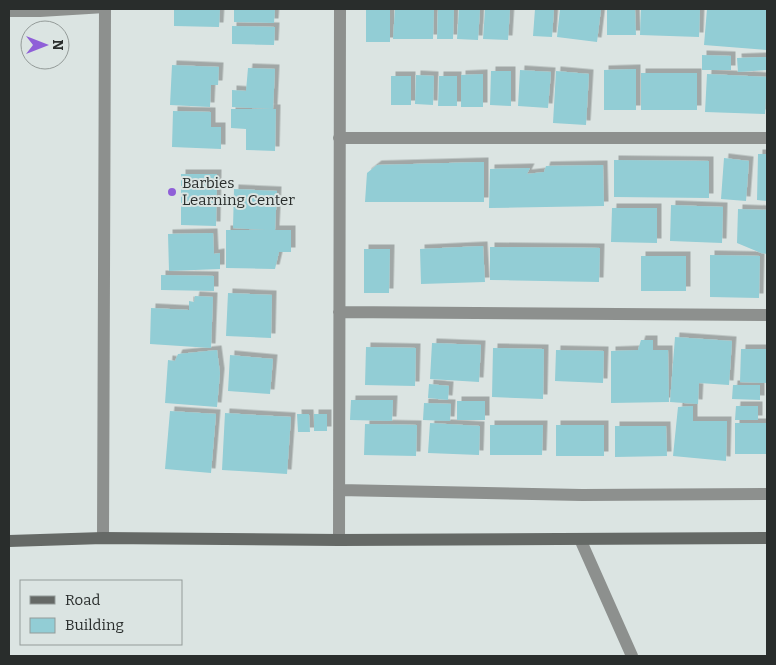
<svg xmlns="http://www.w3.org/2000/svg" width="776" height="665" font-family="Bitter,serif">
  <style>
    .building { fill: #92cdd5; filter: url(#shadow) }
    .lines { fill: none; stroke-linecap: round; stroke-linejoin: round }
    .lane { stroke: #8d908e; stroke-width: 8 }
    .street { stroke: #8d908e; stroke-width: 12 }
    .secondary { stroke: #656966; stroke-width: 12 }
    .poi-dot { fill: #8f5fd8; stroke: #dbe4e2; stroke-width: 2 }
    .labels { text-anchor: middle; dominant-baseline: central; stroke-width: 4; stroke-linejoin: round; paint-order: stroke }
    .poi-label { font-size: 15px; fill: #292d2c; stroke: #dbe4e2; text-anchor: start }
  </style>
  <defs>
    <filter id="shadow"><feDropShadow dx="4.5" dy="-4.5" stdDeviation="0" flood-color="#0004"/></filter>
  </defs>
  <rect width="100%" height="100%" fill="#dbe4e2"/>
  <!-- building -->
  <path class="building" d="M174,9H220L219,27L174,26Z
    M234,9H275L274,23L234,22Z
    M366,9H390V42H366Z
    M395,9H434L433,39H393Z
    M438,9H454L453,39H437Z
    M459,9H480L478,40L457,39Z
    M485,9H510L508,40L483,39Z
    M535,9H554L552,37L533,36Z
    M560,9H601L597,42L557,37Z
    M607,9H635L636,35H607Z
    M641,9H700L699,37L640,35Z
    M707,9H767V50L704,45Z
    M232,26L275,27L274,45L232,44Z
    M702,55L731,56V70H702Z
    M767,57V70L738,72L737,58Z
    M172,65L219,67L218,85H211L210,107L170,105Z
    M248,68L275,69L273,109L232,107V90L246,91Z
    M636,69V110H604V70Z
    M520,70L551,72L548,108L518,106Z
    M491,71H511V106L490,105Z
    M556,71L589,74L586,125L553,123Z
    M641,73H697V110H641Z
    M483,74V107H461V75Z
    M707,74L767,77L765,114L705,112Z
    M416,75L434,76L433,105L415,104Z
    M391,76H411V105H391Z
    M439,76H457V106H438Z
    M231,109H276L275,151L246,150V129L231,128Z
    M173,111L211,112V127H221V149L172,147Z
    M758,154H767V201L757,200Z
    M724,158L749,161L746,201L721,199Z
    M614,160L709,161V198L614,197Z
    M484,162V202H365L367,173L377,165Z
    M603,165L604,206L489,208L490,169L530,168L527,174L544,172L546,166Z
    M181,174H217L216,226L181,225Z
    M234,189L277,191L275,230H291V252H279L275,269L226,268V230H266L233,228Z
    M671,205L723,207L722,243L670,241Z
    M612,208H657V243L611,242Z
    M738,209L767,210V254L761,253L737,243Z
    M213,233L214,254L220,253V269L169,271L168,234Z
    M483,246L485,282L421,284L420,249Z
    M490,247L600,248L599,282L490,280Z
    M364,249H390L389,293H364Z
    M710,255L760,256L759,298L710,297Z
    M641,256H686V291H641Z
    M161,275L214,276V291L161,290Z
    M228,293L272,295L271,338L226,336Z
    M195,296L213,297L211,348L150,344L151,308L189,310V301L194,302Z
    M675,337L732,341L729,385L699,383L698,404L670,402Z
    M641,340H653V350H668L669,402L611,403V351L638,350Z
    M432,343L481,345L479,382L430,379Z
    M366,347L416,348L415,386L365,385Z
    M493,348L544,349L543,399L492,397Z
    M741,349H767V383L740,382Z
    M217,350L220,373L217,407L165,403L168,360L175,361L178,354Z
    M556,350L604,351L603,383L555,381Z
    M230,355L273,359L270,394L228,391Z
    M429,384L449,386L448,400L428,398Z
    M733,385H760V400L732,399Z
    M351,400H393L392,421L350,420Z
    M457,401H485V420H457Z
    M424,403L451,404L450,421L423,420Z
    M693,406V421H727L726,461L673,456L678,407Z
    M736,406H758V420H735Z
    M170,411L216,414L211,473L165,469Z
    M225,413L291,417L287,474L222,470Z
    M297,414H309L310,432H298Z
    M314,414H327V431H314Z
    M430,423L480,426L479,455L428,453Z
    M735,423H767V454H735Z
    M365,424L417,425L416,456L364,455Z
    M490,425H543L542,455H490Z
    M556,425H604V456H556Z
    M615,426H666L667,456L615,457Z"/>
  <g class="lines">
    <!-- lane -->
    <path class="lane" d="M9,13H40L105,9"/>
    <!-- street -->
    <path class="street" d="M339,138H767
      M339,312L767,315
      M339,490L582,495L767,494
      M103,538L105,9
      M580,539L632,656
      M339,540L340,9"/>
    <!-- secondary -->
    <path class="secondary" d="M9,541L103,538L339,540L767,538"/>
  </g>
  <!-- markers -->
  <circle class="poi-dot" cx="172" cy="192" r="5"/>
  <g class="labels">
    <!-- poi labels -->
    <g class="poi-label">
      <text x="182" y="183">Barbies<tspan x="182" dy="17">Learning Center</tspan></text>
    </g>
  </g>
  <!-- border -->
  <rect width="776" height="665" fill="none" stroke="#292d2c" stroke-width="20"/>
  <!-- legend -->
  <rect x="20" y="580" width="162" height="65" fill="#dbe4e2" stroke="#949b99"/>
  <rect x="30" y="596" width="25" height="8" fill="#656966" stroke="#949b99"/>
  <text x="65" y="605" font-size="15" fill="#292d2c">Road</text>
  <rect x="30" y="618" width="25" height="15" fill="#92cdd5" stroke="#949b99"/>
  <text x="65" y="630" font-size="15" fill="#292d2c">Building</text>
  <!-- north arrow -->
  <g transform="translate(45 45) rotate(90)"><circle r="24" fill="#dbe4e2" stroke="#949b99"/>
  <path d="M0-4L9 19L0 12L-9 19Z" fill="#8f5fd8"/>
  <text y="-8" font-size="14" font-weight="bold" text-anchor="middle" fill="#292d2c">N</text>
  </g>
</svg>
